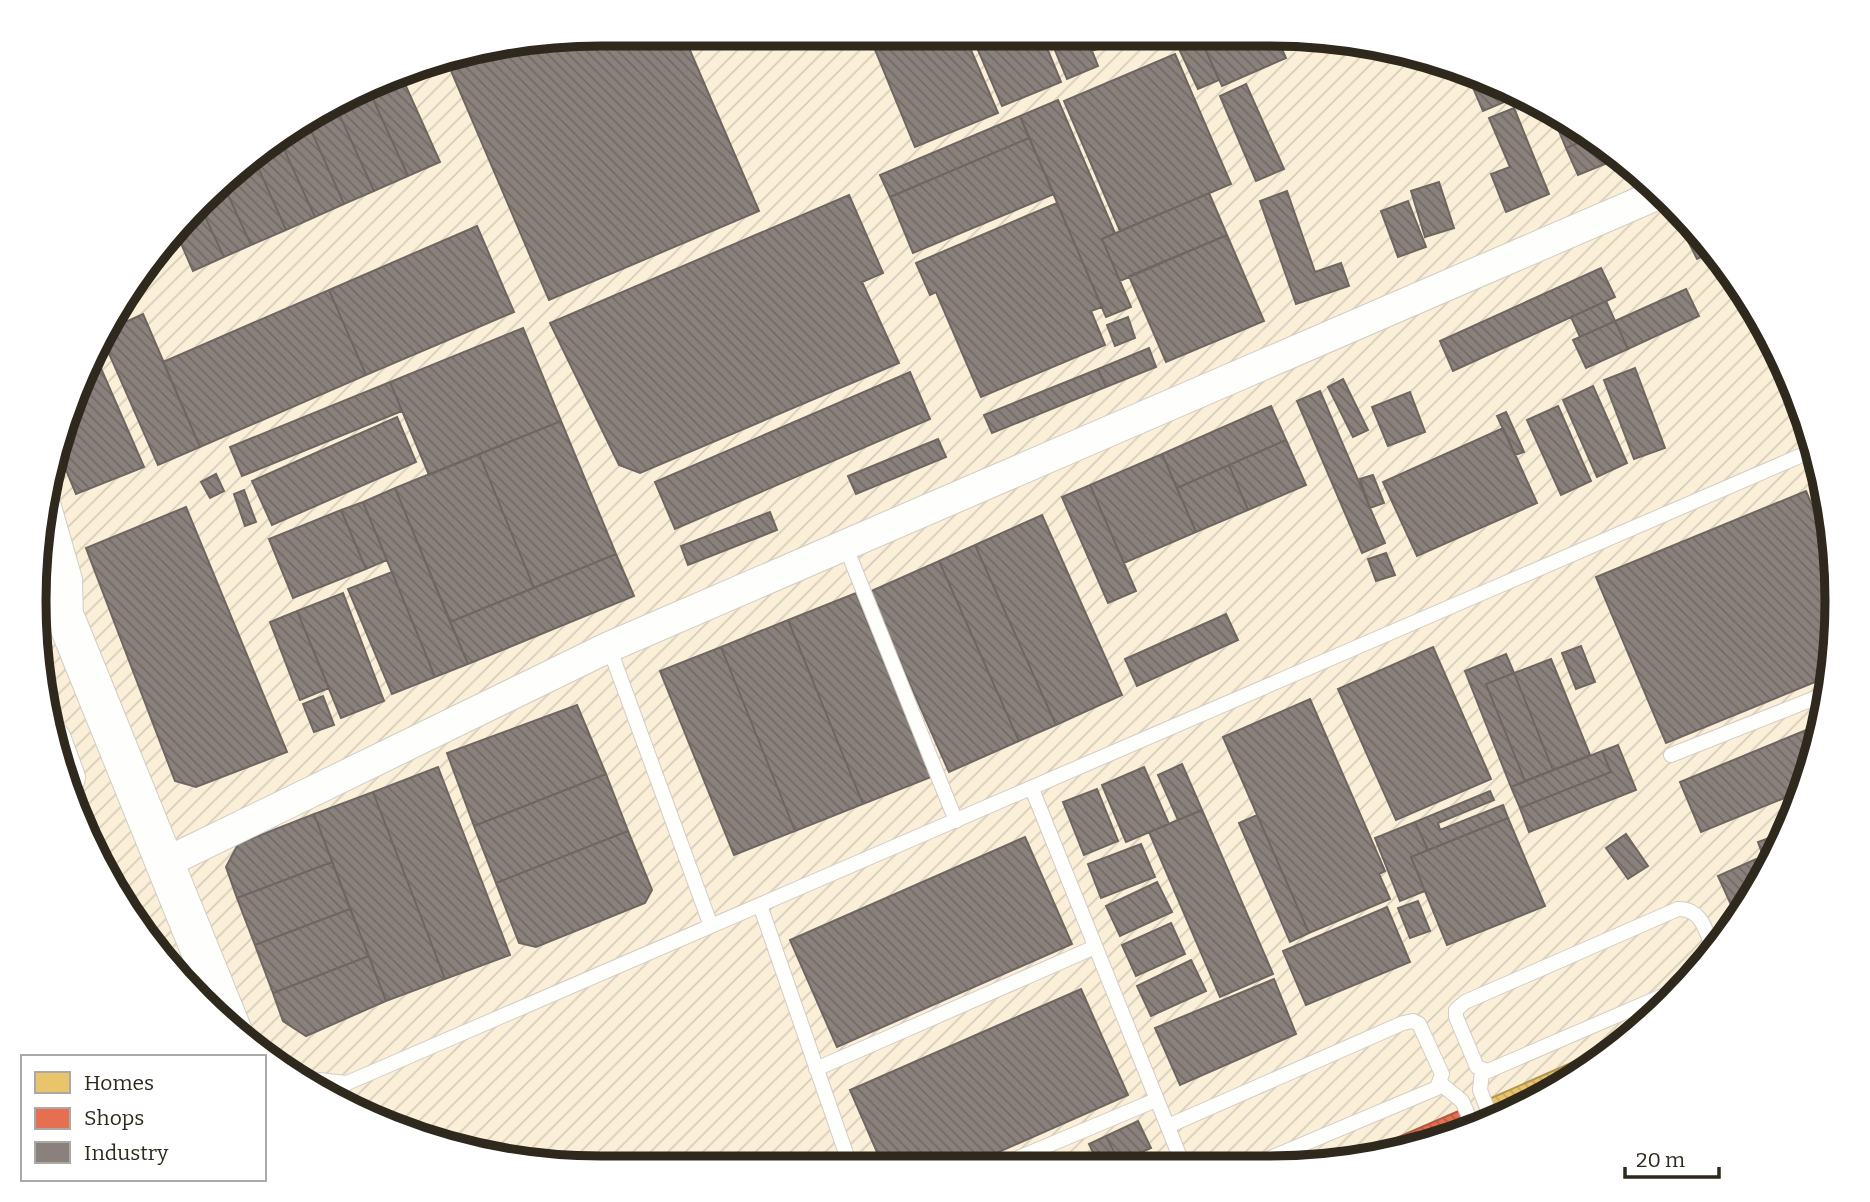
<svg xmlns="http://www.w3.org/2000/svg" width="1870" height="1202" font-family="Bitter,serif">
  <style>
    .industrial { fill: url(#industrial-furrows) }
    .homes { fill: url(#homes-back-hatch); stroke: #b19553; stroke-width: 2 }
    .shops { fill: url(#shops-back-hatch); stroke: #b05a41; stroke-width: 2 }
    .industry { fill: url(#industry-back-hatch); stroke: #6e6660; stroke-width: 2 }
    .lines { fill: none; stroke-linecap: round; stroke-linejoin: round }
    .lane-casing { stroke: #d1cdc5; stroke-width: 16 }
    .street-casing { stroke: #d1cdc5; stroke-width: 32 }
    .highway-casing { stroke: #d1cdc5; stroke-width: 40 }
    .lane { stroke: #fefefd; stroke-width: 14 }
    .street { stroke: #fefefd; stroke-width: 30 }
    .highway { stroke: #fefefd; stroke-width: 38 }
    .rim { fill: none; stroke: #2e281d; stroke-width: 9 }
  </style>
  <defs>
    <pattern id="industrial-furrows" width="10" height="10" patternUnits="userSpaceOnUse" patternTransform="scale(1.75)"><rect width="10" height="10" fill="#fbefd8"/><path d="M-1 1l2-2M0 10L10 0M9 11l2-2" fill="none" stroke="#d7cdb9"/></pattern>
    <pattern id="homes-back-hatch" width="6" height="6" patternUnits="userSpaceOnUse" patternTransform="scale(1.75)"><rect width="6" height="6" fill="#e9c46a"/><path d="M-1 5l2 2M0 0l6 6M5-1l2 2" fill="none" stroke="#c8a85b"/></pattern>
    <pattern id="shops-back-hatch" width="6" height="6" patternUnits="userSpaceOnUse" patternTransform="scale(1.75)"><rect width="6" height="6" fill="#e76f51"/><path d="M-1 5l2 2M0 0l6 6M5-1l2 2" fill="none" stroke="#bc5b43"/></pattern>
    <pattern id="industry-back-hatch" width="6" height="6" patternUnits="userSpaceOnUse" patternTransform="scale(1.75)"><rect width="6" height="6" fill="#8a817c"/><path d="M-1 5l2 2M0 0l6 6M5-1l2 2" fill="none" stroke="#716a65"/></pattern>
  </defs>
  <rect width="100%" height="100%" fill="#f9f6ef"/>
  <!-- industrial -->
  <path class="industrial" d="M601,33L1344,38L1520,92L1643,174L1719,255L1778,350L1817,454L1836,563L1832,675L1807,783L1761,885L1696,975L1615,1051L1520,1110L1416,1150L1306,1168L527,1164L383,1125L227,1028L129,916L52,748L34,564L64,418L151,255L285,129L419,63Z"/>
  <!-- homes -->
  <path class="homes" d="M1630,1037L1615,1051L1520,1110L1498,1119L1489,1099Z"/>
  <!-- shops -->
  <path class="shops" d="M1463,1109L1471,1129L1416,1150L1341,1162Z"/>
  <!-- industry -->
  <path class="industry" d="M601,33L683,34L759,211L549,300L446,59Z
    M869,35L965,36L998,113L915,147Z
    M972,36H1042L1061,82L1002,106Z
    M1049,36H1086L1098,66L1067,79Z
    M1086,36L1127,37L1092,51Z
    M1211,37L1277,38L1286,58L1222,86L1202,42Z
    M1202,42L1219,80L1198,89L1180,51Z
    M1175,54L1231,184L1120,231L1064,101Z
    M400,73L440,162L408,176L368,88Z
    M1468,76L1520,92L1523,94L1483,111Z
    M1246,84L1284,169L1256,181L1220,96Z
    M368,88L408,176L374,191L335,105Z
    M1058,100L1115,233L1102,239L1131,307L1106,317L1020,116Z
    M335,105L374,191L344,204L306,119Z
    M1514,108L1549,194L1506,212L1491,174L1510,167L1489,118Z
    M1551,112L1589,138L1566,148Z
    M1020,116L1029,138L890,197L880,175Z
    M306,119L344,204L315,217L278,136Z
    M278,136L315,217L286,230L254,158Z
    M1029,138L1054,194L913,253L890,197Z
    M1589,138L1603,147L1610,162L1578,175L1566,148Z
    M254,158L286,230L251,245L224,186Z
    M1439,182L1454,228L1425,237L1411,191Z
    M224,186L251,245L224,257L201,208Z
    M1287,191L1315,272L1341,263L1349,286L1296,304L1260,201Z
    M1209,193L1227,235L1120,281L1102,239Z
    M849,195L883,273L862,282L899,363L640,473L619,465L550,323Z
    M1408,201L1426,247L1398,257L1381,211Z
    M1057,203L1102,307L1091,311L1105,345L981,397L936,292L930,295L916,263Z
    M201,208L224,257L193,271L176,232Z
    M477,226L514,312L366,375L329,290Z
    M1695,230L1715,250L1697,259L1685,235Z
    M1227,235L1264,321L1166,362L1129,276Z
    M1601,268L1615,297L1453,371L1440,341Z
    M1686,289L1699,316L1628,349L1615,321Z
    M329,290L366,375L200,447L163,362Z
    M1606,301L1615,321L1580,337L1571,317Z
    M143,314L200,447L158,465L104,342L112,328Z
    M1128,317L1135,338L1115,346L1107,325Z
    M1615,321L1628,349L1586,368L1573,340Z
    M523,328L561,421L429,475L390,382Z
    M1766,330L1775,345L1766,351L1757,335Z
    M1149,348L1156,367L1106,387L1098,369Z
    M96,357L144,467L76,494L57,448L64,418Z
    M1635,368L1665,448L1634,459L1604,380Z
    M1098,369L1106,387L992,433L984,415Z
    M910,372L930,419L675,529L655,482Z
    M1343,379L1368,430L1353,437L1328,387Z
    M390,382L402,411L242,476L230,447Z
    M1593,386L1627,463L1597,477L1563,400Z
    M1320,391L1385,543L1362,553L1297,401Z
    M1410,392L1425,432L1388,446L1372,407Z
    M1271,406L1286,440L1177,488L1162,454Z
    M1558,406L1591,481L1561,495L1527,420Z
    M1506,412L1524,452L1515,455L1497,416Z
    M397,417L416,462L272,525L252,481Z
    M561,421L616,554L534,588L479,454Z
    M1503,428L1537,503L1417,556L1383,482Z
    M938,439L946,457L856,494L848,476Z
    M1286,440L1306,485L1248,510L1229,465Z
    M479,454L534,588L450,622L395,488Z
    M1162,454L1196,532L1124,563L1090,485Z
    M1229,465L1248,510L1196,532L1177,488Z
    M216,474L224,491L210,498L201,482Z
    M1373,475L1384,503L1370,508L1360,479Z
    M1090,485L1136,591L1108,603L1062,497Z
    M395,488L468,664L435,677L363,502Z
    M244,490L256,522L245,526L234,494Z
    M1806,491L1836,563L1832,675L1666,743L1596,577Z
    M363,502L387,560L366,569L341,510Z
    M186,507L287,752L196,787L175,781L86,548Z
    M341,510L366,569L293,598L269,539Z
    M770,512L777,530L688,565L681,546Z
    M1042,515L1122,695L1056,725L975,545Z
    M975,545L1056,725L1019,741L939,561Z
    M1386,553L1395,575L1376,581L1368,559Z
    M616,554L634,596L468,664L450,622Z
    M939,561L1019,741L949,772L869,592Z
    M392,572L435,677L392,694L348,589Z
    M343,593L384,701L341,718L297,611Z
    M856,593L931,777L863,804L788,620Z
    M297,611L329,688L300,700L270,622Z
    M1226,614L1238,640L1137,686L1125,659Z
    M788,620L863,804L795,831L721,647Z
    M1581,646L1595,682L1576,689L1562,653Z
    M721,647L795,831L734,855L660,671Z
    M1433,647L1491,779L1396,820L1338,689Z
    M1506,654L1514,673L1486,684L1525,781L1511,787L1465,671Z
    M1551,659L1590,755L1553,770L1514,673Z
    M1514,673L1553,770L1525,781L1486,684Z
    M323,696L334,725L314,732L303,704Z
    M1310,699L1385,871L1379,874L1390,899L1309,933L1223,737Z
    M577,705L606,774L474,826L447,753Z
    M1821,724L1804,790L1701,832L1680,782Z
    M1618,745L1636,790L1529,832L1520,808L1611,772L1602,751Z
    M1602,751L1611,772L1520,808L1511,787Z
    M1182,764L1202,810L1178,820L1158,775Z
    M438,767L510,955L445,979L373,792Z
    M1144,767L1169,824L1126,842L1102,785Z
    M606,774L628,831L496,883L474,826Z
    M1097,789L1118,841L1084,855L1063,802Z
    M1490,791L1494,800L1438,823L1440,830L1503,805L1508,818L1428,850L1415,822Z
    M373,792L445,979L386,1001L314,814Z
    M1202,810L1273,974L1220,997L1149,832Z
    M314,814L332,862L237,898L226,867L238,844Z
    M1257,815L1309,933L1290,942L1239,823Z
    M1508,818L1545,906L1447,945L1411,857Z
    M1415,822L1428,850L1411,857L1425,891L1400,901L1375,838Z
    M628,831L652,890L645,903L536,947L519,943L496,883Z
    M1626,834L1648,866L1628,879L1606,848Z
    M1777,835L1780,843L1768,869L1758,842Z
    M1025,837L1072,944L837,1047L790,940Z
    M1141,844L1155,877L1101,898L1088,864Z
    M1756,859L1764,877L1737,918L1718,876Z
    M332,862L350,909L255,945L237,898Z
    M1157,882L1172,912L1120,936L1106,906Z
    M1418,901L1430,931L1410,938L1398,908Z
    M1387,907L1410,962L1306,1005L1283,951Z
    M350,909L369,956L273,993L255,945Z
    M1171,923L1185,954L1136,976L1122,945Z
    M369,956L386,1001L306,1036L283,1021L273,993Z
    M1191,960L1206,991L1151,1016L1137,986Z
    M1274,979L1296,1034L1180,1085L1155,1028Z
    M1081,989L1128,1095L967,1166H883L850,1090Z
    M1138,1121L1151,1148L1119,1162L1106,1136Z
    M1106,1136L1119,1162L1100,1167L1089,1144Z"/>
  <g class="lines">
    <!-- lane casing -->
    <g class="lane-casing">
      <path id="lane" d="M845,545L956,821
        M609,647L711,926
        M1671,755L1828,693
        M1032,789L1184,1167
        M760,905L850,1165
        M1683,987L1488,1071L1477,1067L1456,1017V1010L1465,1002L1678,909C1702,908 1706,932 1714,950
        M816,1069L1095,947
        M1482,1071L1480,1090L1492,1121
        M309,1079L347,1083
        M1441,1084L1462,1101L1474,1128
        M335,1095L347,1083L1816,449
        M1168,1126L1403,1023L1413,1021L1419,1024L1442,1074L1437,1088L1249,1167
        M999,1166L1156,1100"/>
    </g>
    <!-- street casing -->
    <g class="street-casing">
      <path id="street" d="M46,507L67,580L68,620
        M165,863L609,647L1661,193"/>
    </g>
    <!-- highway casing -->
    <g class="highway-casing">
      <path id="highway" d="M35,560L68,624L233,1032
        M52,740L66,778"/>
    </g>
    <!-- lane -->
    <use href="#lane" class="lane"/>
    <!-- street -->
    <use href="#street" class="street"/>
    <!-- highway -->
    <use href="#highway" class="highway"/>
  </g>
  <!-- crop -->
  <path d="M0 0H1870V1202H0ZM601 46H1270A555 555 0 0 1 1825 601V601A555 555 0 0 1 1270 1156H601A555 555 0 0 1 46 601V601A555 555 0 0 1 601 46Z" fill="#fff" fill-rule="evenodd"/>
  <path class="rim" d="M601 46H1270A555 555 0 0 1 1825 601V601A555 555 0 0 1 1270 1156H601A555 555 0 0 1 46 601V601A555 555 0 0 1 601 46Z"/>
  <!-- legend -->
  <rect x="21" y="1055" width="245" height="126" fill="#ffffff" stroke="#aba9a5" stroke-width="2"/>
  <rect x="35" y="1072" width="35" height="21" fill="#e9c46a" stroke="#aba9a5" stroke-width="2"/>
  <text x="84" y="1090" font-size="21" fill="#2e281d">Homes</text>
  <rect x="35" y="1108" width="35" height="21" fill="#e76f51" stroke="#aba9a5" stroke-width="2"/>
  <text x="84" y="1125" font-size="21" fill="#2e281d">Shops</text>
  <rect x="35" y="1142" width="35" height="21" fill="#8a817c" stroke="#aba9a5" stroke-width="2"/>
  <text x="84" y="1160" font-size="21" fill="#2e281d">Industry</text>
  <!-- scale -->
  <path d="M1625 1167v10h94v-10" fill="none" stroke="#2e281d" stroke-width="3.5"/>
  <text x="1636" y="1167" font-size="21" fill="#2e281d" stroke="#ffffff" stroke-width="5" paint-order="stroke">20 m</text>
</svg>
